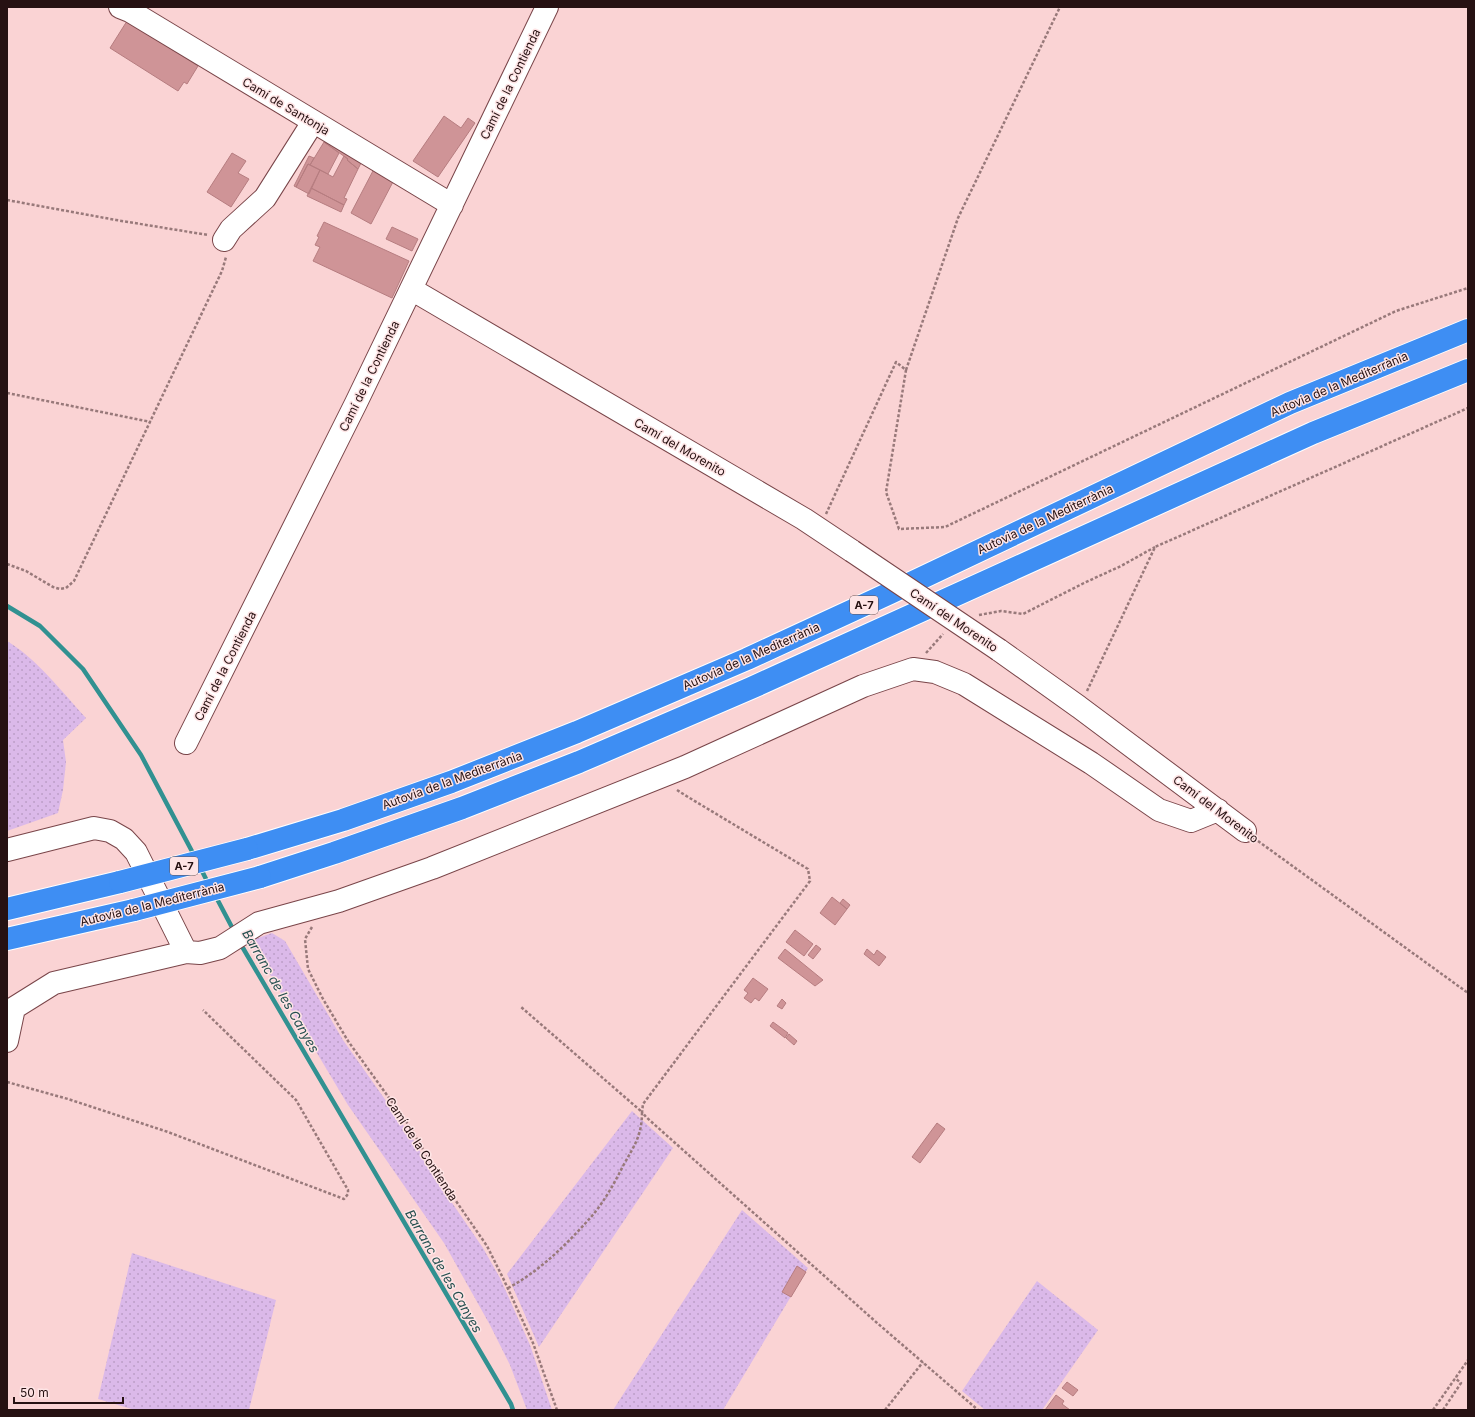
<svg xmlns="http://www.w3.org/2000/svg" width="1475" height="1417" font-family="Inter,sans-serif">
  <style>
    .grass { fill: url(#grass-dots) }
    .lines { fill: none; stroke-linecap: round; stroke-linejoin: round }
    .stream { stroke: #319191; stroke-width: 4.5 }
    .building { fill: #cf9497; stroke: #b67d80 }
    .minor-casing { stroke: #794549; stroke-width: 24 }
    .highway-casing { stroke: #fff; stroke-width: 24 }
    .path { stroke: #98797a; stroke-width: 2.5; stroke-dasharray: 3 2; stroke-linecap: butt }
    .minor { stroke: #fff; stroke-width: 22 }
    .highway { stroke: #3e8ef3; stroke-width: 22 }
    .minor-bridge-casing { stroke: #794549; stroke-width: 24; stroke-linecap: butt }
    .highway-bridge-casing { stroke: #fff; stroke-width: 24; stroke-linecap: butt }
    .minor-bridge { stroke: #fff; stroke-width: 22 }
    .highway-bridge { stroke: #3e8ef3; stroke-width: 22 }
    .labels { text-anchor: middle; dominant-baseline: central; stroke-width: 3; stroke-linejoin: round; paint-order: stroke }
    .shield { fill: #fee4e5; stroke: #675051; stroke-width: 1 }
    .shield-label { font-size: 11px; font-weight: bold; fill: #261112 }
    .street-label { font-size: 12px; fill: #261112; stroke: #fee4e5 }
    .water-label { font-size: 13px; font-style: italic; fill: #254f4f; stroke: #fee4e5 }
  </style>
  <defs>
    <pattern id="grass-dots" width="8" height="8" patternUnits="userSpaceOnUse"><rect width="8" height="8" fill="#dbb9e9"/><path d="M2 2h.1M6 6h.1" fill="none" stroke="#bc9ec7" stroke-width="1.8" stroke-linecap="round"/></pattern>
  </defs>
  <rect width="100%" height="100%" fill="#fad3d4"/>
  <!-- grass -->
  <path class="grass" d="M7,641C36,658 63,693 86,718L63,740L66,762L63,790L58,813L7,831Z
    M272,933L285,941L343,1040L413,1139L435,1178L483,1248L500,1278L530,1345L552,1410H527L510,1365L490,1325L444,1243L348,1105L250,941Z
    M632,1111L673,1148L539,1347L507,1274Z
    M742,1210L808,1268L723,1410H613Z
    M132,1253L276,1300L249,1410H135L98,1399Z
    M1037,1281L1098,1330L1042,1410H985L962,1391Z"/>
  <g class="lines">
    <!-- stream -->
    <path class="stream" d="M7,606L40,626L83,669L141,755L195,857
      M200,867L209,885
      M215,895L235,933
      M240,943L511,1404L513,1410"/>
  </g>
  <!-- building -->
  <path class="building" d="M127,21L198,66L187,84L184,82L178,91L110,48Z
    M444,116L461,128L468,118L475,123L438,177L413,161Z
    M329,133L365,155L358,169L347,160L348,159L324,142Z
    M324,142L339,153L328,174L310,165Z
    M232,153L246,161L238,173L249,179L231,207L207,192Z
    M309,156L314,158L310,165L308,164L296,187L294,186Z
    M344,156L348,159L347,160L358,169L344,198L347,199L344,205L311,188L320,170L333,177Z
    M308,164L320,170L309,194L296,187Z
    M375,167L395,178L371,224L351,213Z
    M311,188L344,205L341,212L307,196Z
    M324,222L409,261L392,298L313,261L320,247L315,245L319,237L317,236Z
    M392,227L418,239L412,251L386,239Z
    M832,897L847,909L835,925L820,913Z
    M843,899L850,905L847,909L840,903Z
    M795,930L813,944L804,956L786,942Z
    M816,945L821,949L813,959L808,955Z
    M785,949L823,980L815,986L778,958Z
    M867,949L874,955L877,950L886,957L879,966L864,954Z
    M753,978L768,989L759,1001L755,998L751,1003L744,998L748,993L744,990Z
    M782,999L786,1003L782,1009L777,1006Z
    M773,1022L788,1033L785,1038L770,1026Z
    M789,1034L797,1041L794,1045L786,1038Z
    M937,1123L945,1129L920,1163L912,1157Z
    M797,1266L806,1272L791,1297L782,1292Z
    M1067,1382L1078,1390L1073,1396L1062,1388Z
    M1056,1395L1064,1401L1062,1404L1070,1410H1045Z"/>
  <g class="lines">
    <!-- minor casing -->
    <g class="minor-casing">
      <path id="minor" d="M120,7L130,11L452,205
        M224,240L231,229L265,198L313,122
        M411,289L804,519L852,551
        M999,650L1079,707L1245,831
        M186,743L356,403L547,7
        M7,850L94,828L110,831L124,839L136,852L186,952
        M7,1041L14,1008L54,983L186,952L200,953L220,948L259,923L339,901L432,868L685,767L863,686L913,669L935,672L964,684L1091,763L1159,810L1191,821L1218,810"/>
    </g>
    <!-- highway casing -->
    <g class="highway-casing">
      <path id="highway" d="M247,849L343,820L451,782L577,732L747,659L890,593L1290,403L1468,330
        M260,877L334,853L462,808L579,762L751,688L1313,433L1468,370
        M7,909L120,882
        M7,939L134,910"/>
    </g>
    <!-- path -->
    <path class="path" d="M7,200L116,220L208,235
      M906,370L958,218L1060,7
      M7,393L151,422
      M826,514L896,362L906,370L886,492L899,529L945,527L1396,311L1468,288
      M7,564L26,571L53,587L60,589L66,588L74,581L222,271L226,257
      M979,615L1001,611L1023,614L1084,583L1121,566L1155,547
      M926,653L943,634
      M1087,691L1155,547L1468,408
      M677,790L688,797L808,869L810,881L643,1104L642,1112L646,1117L876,1322L978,1410
      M1258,841L1468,993
      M312,927L305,939L308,969L323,999L348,1041L410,1127L438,1175L487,1246L503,1278L533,1343L557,1410
      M7,1082L68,1099L168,1132L344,1199L348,1194V1190L296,1100L203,1010
      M508,1288C540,1271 567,1244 591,1217C604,1202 614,1184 623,1166C634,1146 642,1136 642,1112L521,1007
      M885,1410L923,1362
      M1433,1410L1468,1360
      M1443,1410L1461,1383L1455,1378"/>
    <!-- minor -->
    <use href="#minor" class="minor"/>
    <!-- highway -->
    <use href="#highway" class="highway"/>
    <!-- minor-bridge casing -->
    <g class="minor-bridge-casing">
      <path id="minor-bridge" d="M852,551L999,650"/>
    </g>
    <!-- highway-bridge casing -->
    <g class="highway-bridge-casing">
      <path id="highway-bridge" d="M120,882L247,849
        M134,910L260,877"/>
    </g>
    <!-- minor-bridge -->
    <use href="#minor-bridge" class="minor-bridge"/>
    <!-- highway-bridge -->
    <use href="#highway-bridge" class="highway-bridge"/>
  </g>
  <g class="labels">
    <!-- shield labels -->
    <g class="shield">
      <rect x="850" y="596" width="28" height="18" rx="3"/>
      <rect x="170" y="857" width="28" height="18" rx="3"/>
    </g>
    <g class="shield-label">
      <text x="864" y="605">A-7</text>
      <text x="184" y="866">A-7</text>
    </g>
    <!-- street labels -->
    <g class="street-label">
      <text transform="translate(510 84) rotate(-64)">Camí de la Contienda</text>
      <text transform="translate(286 106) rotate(31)">Camí de Santonja</text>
      <text transform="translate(369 376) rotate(-64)">Camí de la Contienda</text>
      <text transform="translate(1339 384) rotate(-23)">Autovia de la Mediterrània</text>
      <text transform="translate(680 447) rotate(30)">Camí del Morenito</text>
      <text transform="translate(1045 519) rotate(-25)">Autovia de la Mediterrània</text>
      <text transform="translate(954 620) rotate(34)">Camí del Morenito</text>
      <text transform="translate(751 656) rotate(-24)">Autovia de la Mediterrània</text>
      <text transform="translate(225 666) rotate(-63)">Camí de la Contienda</text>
      <text transform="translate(452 780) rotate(-20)">Autovia de la Mediterrània</text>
      <text transform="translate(1216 809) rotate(37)">Camí del Morenito</text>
      <text transform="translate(152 904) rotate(-14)">Autovia de la Mediterrània</text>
      <text transform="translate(422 1149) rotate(57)">Camí de la Contienda</text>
    </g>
    <!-- water labels -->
    <g class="water-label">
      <text transform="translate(281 991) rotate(60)">Barranc de les Canyes</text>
      <text transform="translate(444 1271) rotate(60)">Barranc de les Canyes</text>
    </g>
  </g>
  <!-- border -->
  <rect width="1475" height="1417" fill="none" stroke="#261112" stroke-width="16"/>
  <!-- scale -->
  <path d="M14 1397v6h109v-6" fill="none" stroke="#261112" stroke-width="2"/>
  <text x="20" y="1397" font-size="12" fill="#261112" stroke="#fee4e5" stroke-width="3" paint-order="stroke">50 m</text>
</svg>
